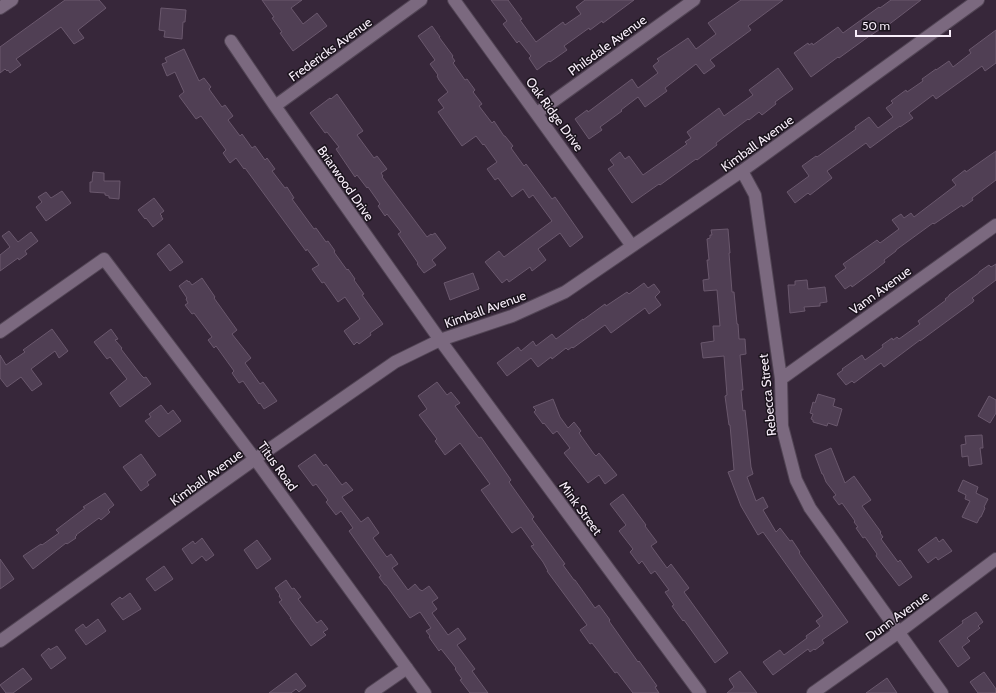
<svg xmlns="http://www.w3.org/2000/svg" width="996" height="693" font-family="Cabin,sans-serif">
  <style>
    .building { fill: #503f54; stroke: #6a586d }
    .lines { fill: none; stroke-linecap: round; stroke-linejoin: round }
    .minor-casing { stroke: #524555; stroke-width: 14 }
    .minor { stroke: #7b697f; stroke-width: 12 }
    .labels { text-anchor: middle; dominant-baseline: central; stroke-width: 3; stroke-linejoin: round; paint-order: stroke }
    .street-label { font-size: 13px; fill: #f8eefa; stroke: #1a131c }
  </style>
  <rect width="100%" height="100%" fill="#37273a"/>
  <!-- building -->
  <path class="building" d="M65,0H99L106,8L78,30L84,38L74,44L61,27L16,59L21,65L10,73L8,70L7,71L5,69L0,73V47Z
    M262,0H302L291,8L303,24L317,13L327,26L293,51L280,33L282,32L272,18L274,17Z
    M491,0H508L522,19L520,20L536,42L563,22L565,25L581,14L576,7L585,0H634L603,23L602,21L590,30L589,28L564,46L567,50L550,62L549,61L537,70L529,58L531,56L519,41L517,43L503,24L507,21Z
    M741,0H783L748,26L751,30L710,60L715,66L704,74L696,64L665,88L667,91L645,107L638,97L621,110L622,111L600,127L602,130L589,139L575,119L587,110L588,112L632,79L638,88L658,73L653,66L659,61L657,59L688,38L696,49L716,34L708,23Z
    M891,0H921L883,29L882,28L868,37L839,58L838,57L811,77L794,53L808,43L809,45L812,43L813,45L838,27L843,33L879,7L880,8Z
    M161,8L186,10L185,22H183L182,39L164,37L165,31L159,30Z
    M432,26L440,37H439L453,56L452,57L455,61L453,63L465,80L467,79L475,90L473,92L482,104L479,106L492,123L494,121L504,136H505L513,146L511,148L524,166L526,164L552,199L555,197L583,237L570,247L560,233L538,249L546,260L532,271L530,267L509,282L507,279L502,283L485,262L499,251L504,257L552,221L533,195L529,198L523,189L512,197L498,178L495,180L487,169L497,162L484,144L483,145L476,136L462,146L438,112L444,108L438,100L448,92L439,80L437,76L438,75L430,64L435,60L418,36Z
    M996,30V63L985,71L982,66L936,99L933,95L909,113L913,118L900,127V126L870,148L866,143L827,171L832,178L810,195L808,193L795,203L787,192L809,176L802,166L816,156L817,157L856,129L855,127L869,117L878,128L893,117L886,108L893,103L891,101L906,90L907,92L923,81L922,79L936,69V70L949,61L953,67L971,53L969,50Z
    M184,49L199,81L204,78L211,87L209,89L222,107L225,105L233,116L228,120L240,136L242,134L252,148L255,146L265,160L267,158L275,169L272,171L285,188L287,187L294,198L292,199L314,229L316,228L326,242L328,241L335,251L334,252L347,270L348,269L355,279L354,280L364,294L362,295L383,324L370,333L371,335L359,344L357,342L354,345L344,331L360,319L345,297L338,302L324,282L322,283L312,269L319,265L307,249L306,251L245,168L244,169L236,158L230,163L223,153L226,150L201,116L196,119L179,96L184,92L175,72L167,76L162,64L167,62L165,58Z
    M778,68L793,89L775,102L776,104L762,115L759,112L749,120L748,119L716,143L717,145L697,160L696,159L660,185L659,184L632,203L608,169L614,165L610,160L620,152L625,159L629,156L643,175L687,144L685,142L691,138L687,132L719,108L724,116L753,95L749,90Z
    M337,94L363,131L357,135L374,158L377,156L387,169L381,173L383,176L382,177L427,237L431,234L432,235L435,233L446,248L432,260L436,265L424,273L417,264L418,263L398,234L401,232L387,214L385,216L378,206L380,204L368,187L367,188L357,175L355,177L336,149L339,147L327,132L325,133L310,113L330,98L331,99Z
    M996,151V180L972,198L973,200L963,207L962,205L934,224L933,223L896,250V251L884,260L885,262L875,270L852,287L851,285L845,289L835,276L846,268L843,264L877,240L880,243L899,229L892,220L901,214L904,218L911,213L914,217L956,185L952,180L965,170L966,172Z
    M93,172L104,173V181H120L119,199L109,198V196L105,195V193L90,192V182H92Z
    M62,191L71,203L46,221L36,207L42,202L38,197L46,192L51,198Z
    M154,198L164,211L160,214L162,216H161L163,219L153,227L146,218L145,219L138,210Z
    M728,229L730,253H729L732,292H734L737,324H738L739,339H745L746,354L740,355L743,390H741L743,411L745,410L747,428L751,467L753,474L747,477L756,501L763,497L768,507L763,510L776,532L780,528L790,541L792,540L800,552L799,553L848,622L822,640L824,643L815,650L814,649L810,652L808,649L773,675L763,662L780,650L784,655L807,638L806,636L820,626L816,621L823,616L763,532L758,535L741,506L728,472L734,470L730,425H729L725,396L727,395L724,356L703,358L701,343L714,341L713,326H720L717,290L704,291L703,280L709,279L707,260H709L707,239L710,238V235H712L711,230Z
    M9,231L18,242L31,232L38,241L25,251L27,254L19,260L18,258L0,271V255L10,247L2,236Z
    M169,244L183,262L170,271L157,254Z
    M996,264V280L972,298L974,300L973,302L920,341V340L884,367L881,363L854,383L852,381L846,385L837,374L843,370L842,369L862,355L865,360L883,347L882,345L892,338L893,340L897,337L899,339L920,324L918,321L946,300L945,299L949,296V295L979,273V272L989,265L991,267Z
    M473,273L479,289L450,300L444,283Z
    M202,278L215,297L214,298L237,330L232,334L251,358L245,363L260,384L263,382L277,401L264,409L260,403L259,404L243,381L239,383L232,373L234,371L216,346L214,348L208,340L212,337L194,313L192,314L185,305L188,303L186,299L187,298L179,286L187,280L188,282L189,281L192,285Z
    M807,280L808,289L825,287L827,302L820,303V306L804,307L805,311L790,313L788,285H795V281Z
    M644,283L648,288L654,284L660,292L655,297L661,305L649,314L645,308L611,333L605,325L573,348L572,347L568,350L566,348L552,359L551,357L538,367L531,358L507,376L497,363L518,347L521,351L533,341L536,346L552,334L556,339L583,319V320L605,304L606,306L627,292L629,294Z
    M52,329L68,351L59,358L55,351L31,369L42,384L32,391L21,377L7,387L0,378V355L6,365L25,352L23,350Z
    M111,329L118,339L115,340L122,348L121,349L141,375L144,378L146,377L151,384L120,407L110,393L127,379L110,357L107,359L94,342Z
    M437,382L447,395L451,392L460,403L455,406L479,438L481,437L511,480L509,482L534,517L532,519L565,564L563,565L574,580H575L595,608L599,605L610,620L609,621L638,662L639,661L657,686L655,687L659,693H633L617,672L615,673L592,643L590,644L580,630L587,625L547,571H548L543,562L531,546L534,545L521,527L512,533L481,490L490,484L460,443L445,455L435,441L437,439L419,415L427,409L418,396Z
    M818,394L835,399L833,406L842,409L837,426L828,423L827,426L813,422V420L811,419L813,414L810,413L813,402L815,403Z
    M989,396L996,400V413L990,423L978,416Z
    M553,399L560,417L568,428L574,422L581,431L579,433L594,454L596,456L599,453L617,475L605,484L599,475L588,483L564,453L570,448L557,431L553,434L544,423L543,424L534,412L536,410L533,407Z
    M161,405L168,414L173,410L181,421L159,437L145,421L151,417L149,414Z
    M982,435L983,448H980L982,464L969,466L968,456L962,457L961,445L966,444L965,436Z
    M831,448L845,483L854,476L871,500L862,506L881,532L880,533L883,537L881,539L898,562L900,560L912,577L899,586L876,556L877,554L865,537L863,538L856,528L858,527L854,522L855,521L842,503L839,505L833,497L836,495L826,482L823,474H822L815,455Z
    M141,454L156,475L147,482L149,485L141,491L123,467Z
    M315,454L324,466L326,464L342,485L346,482L353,490L342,497L361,522L368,517L379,533L373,538L386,556L387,557L391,554L398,564L392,568L408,590L415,584L420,590H421L422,591L429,586L438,598L432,602L437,609L432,613L448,635L458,628L466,639L457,645L475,669L472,671L488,693H470L460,680L462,679L455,669L456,668L441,649L439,651L429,637L430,636L426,631L431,628L420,612L410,618L386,585H385L379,577L381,576L349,531L353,528L341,511L336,515L326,502L328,500L316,484L313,486L298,466Z
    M963,480L978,487L976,493L988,499L984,507L985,508L981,517H980L977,523L962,517L970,501L965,499L966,495L958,491Z
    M105,493L114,505L108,510L110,512L101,520L99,518L76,535H77L75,537L76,538L67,544L66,543L33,569L23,556L41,544L42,545L59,533L56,530L85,508L83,507Z
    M623,494L646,525L645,526L657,542L651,546L667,568L671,564L689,588L684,592L728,653L715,663L684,620L683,621L672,606L674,605L665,592L669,590L655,571L651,574L642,561L639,564L630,552L633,549L619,531L626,525L610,504Z
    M936,537L939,542L943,539L952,551L938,560L936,557L928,563L918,550Z
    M202,538L214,555L206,561L202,556L192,564L182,549L193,541L195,544Z
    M257,540L271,559L257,569L244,550Z
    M0,559L14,579L0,589Z
    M164,566L173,579L155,591L146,579Z
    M286,580L292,589L294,588L301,597L298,599L317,623L321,620L328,629L323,632L326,635L311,646L290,618H291L279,602L282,600L279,596L280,595L275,588Z
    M130,593L141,609L123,620L111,604L120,597L122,599Z
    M976,612L983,622L978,626L980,628L967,638L970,641L962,647L970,658L958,667L939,641L963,623L962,621Z
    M98,619L106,631L86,645L75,630L83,624L86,628Z
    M57,646L66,658L51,669L41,655L49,648L50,650Z
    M23,668L32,679L13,693H6L0,685Z
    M740,671L757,693H727L734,687L729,679Z
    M984,672L996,689V693H978L970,682Z
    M296,673L306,686L299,692L296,689L291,693H269Z
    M887,678L897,693H866Z"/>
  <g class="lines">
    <!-- minor casing -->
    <g class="minor-casing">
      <path id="minor" d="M454,0L632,246
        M0,8L12,0
        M231,41L275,106L440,340L700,693
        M275,106L421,0
        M537,113L694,0
        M742,171L755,195L781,379L782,426L796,480L810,508L942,693
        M0,332L104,259L255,459L425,693
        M781,379L996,225
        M0,641L255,459L395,362L440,340L512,316L565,292L742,171L978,0
        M371,693L407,668
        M813,693L899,632L996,559"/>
    </g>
    <!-- minor -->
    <use href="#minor" class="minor"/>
  </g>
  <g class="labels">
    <!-- street labels -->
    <g class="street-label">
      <text transform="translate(607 45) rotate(-36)">Philsdale Avenue</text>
      <text transform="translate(330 49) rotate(-36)">Fredericks Avenue</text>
      <text transform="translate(555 114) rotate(54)">Oak Ridge Drive</text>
      <text transform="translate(757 143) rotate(-36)">Kimball Avenue</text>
      <text transform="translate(346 183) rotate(55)">Briarwood Drive</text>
      <text transform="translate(880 290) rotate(-36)">Vann Avenue</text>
      <text transform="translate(485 309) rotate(-20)">Kimball Avenue</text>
      <text transform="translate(767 395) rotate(-96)">Rebecca Street</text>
      <text transform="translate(278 466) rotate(54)">Titus Road</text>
      <text transform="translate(206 477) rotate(-36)">Kimball Avenue</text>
      <text transform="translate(581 508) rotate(54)">Mink Street</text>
      <text transform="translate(897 616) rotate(-36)">Dunn Avenue</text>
    </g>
  </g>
  <!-- scale -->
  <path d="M856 30v6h94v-6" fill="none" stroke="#f8eefa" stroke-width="2"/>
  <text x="862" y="30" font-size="12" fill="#f8eefa" stroke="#1a131c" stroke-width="3" paint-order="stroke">50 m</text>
</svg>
